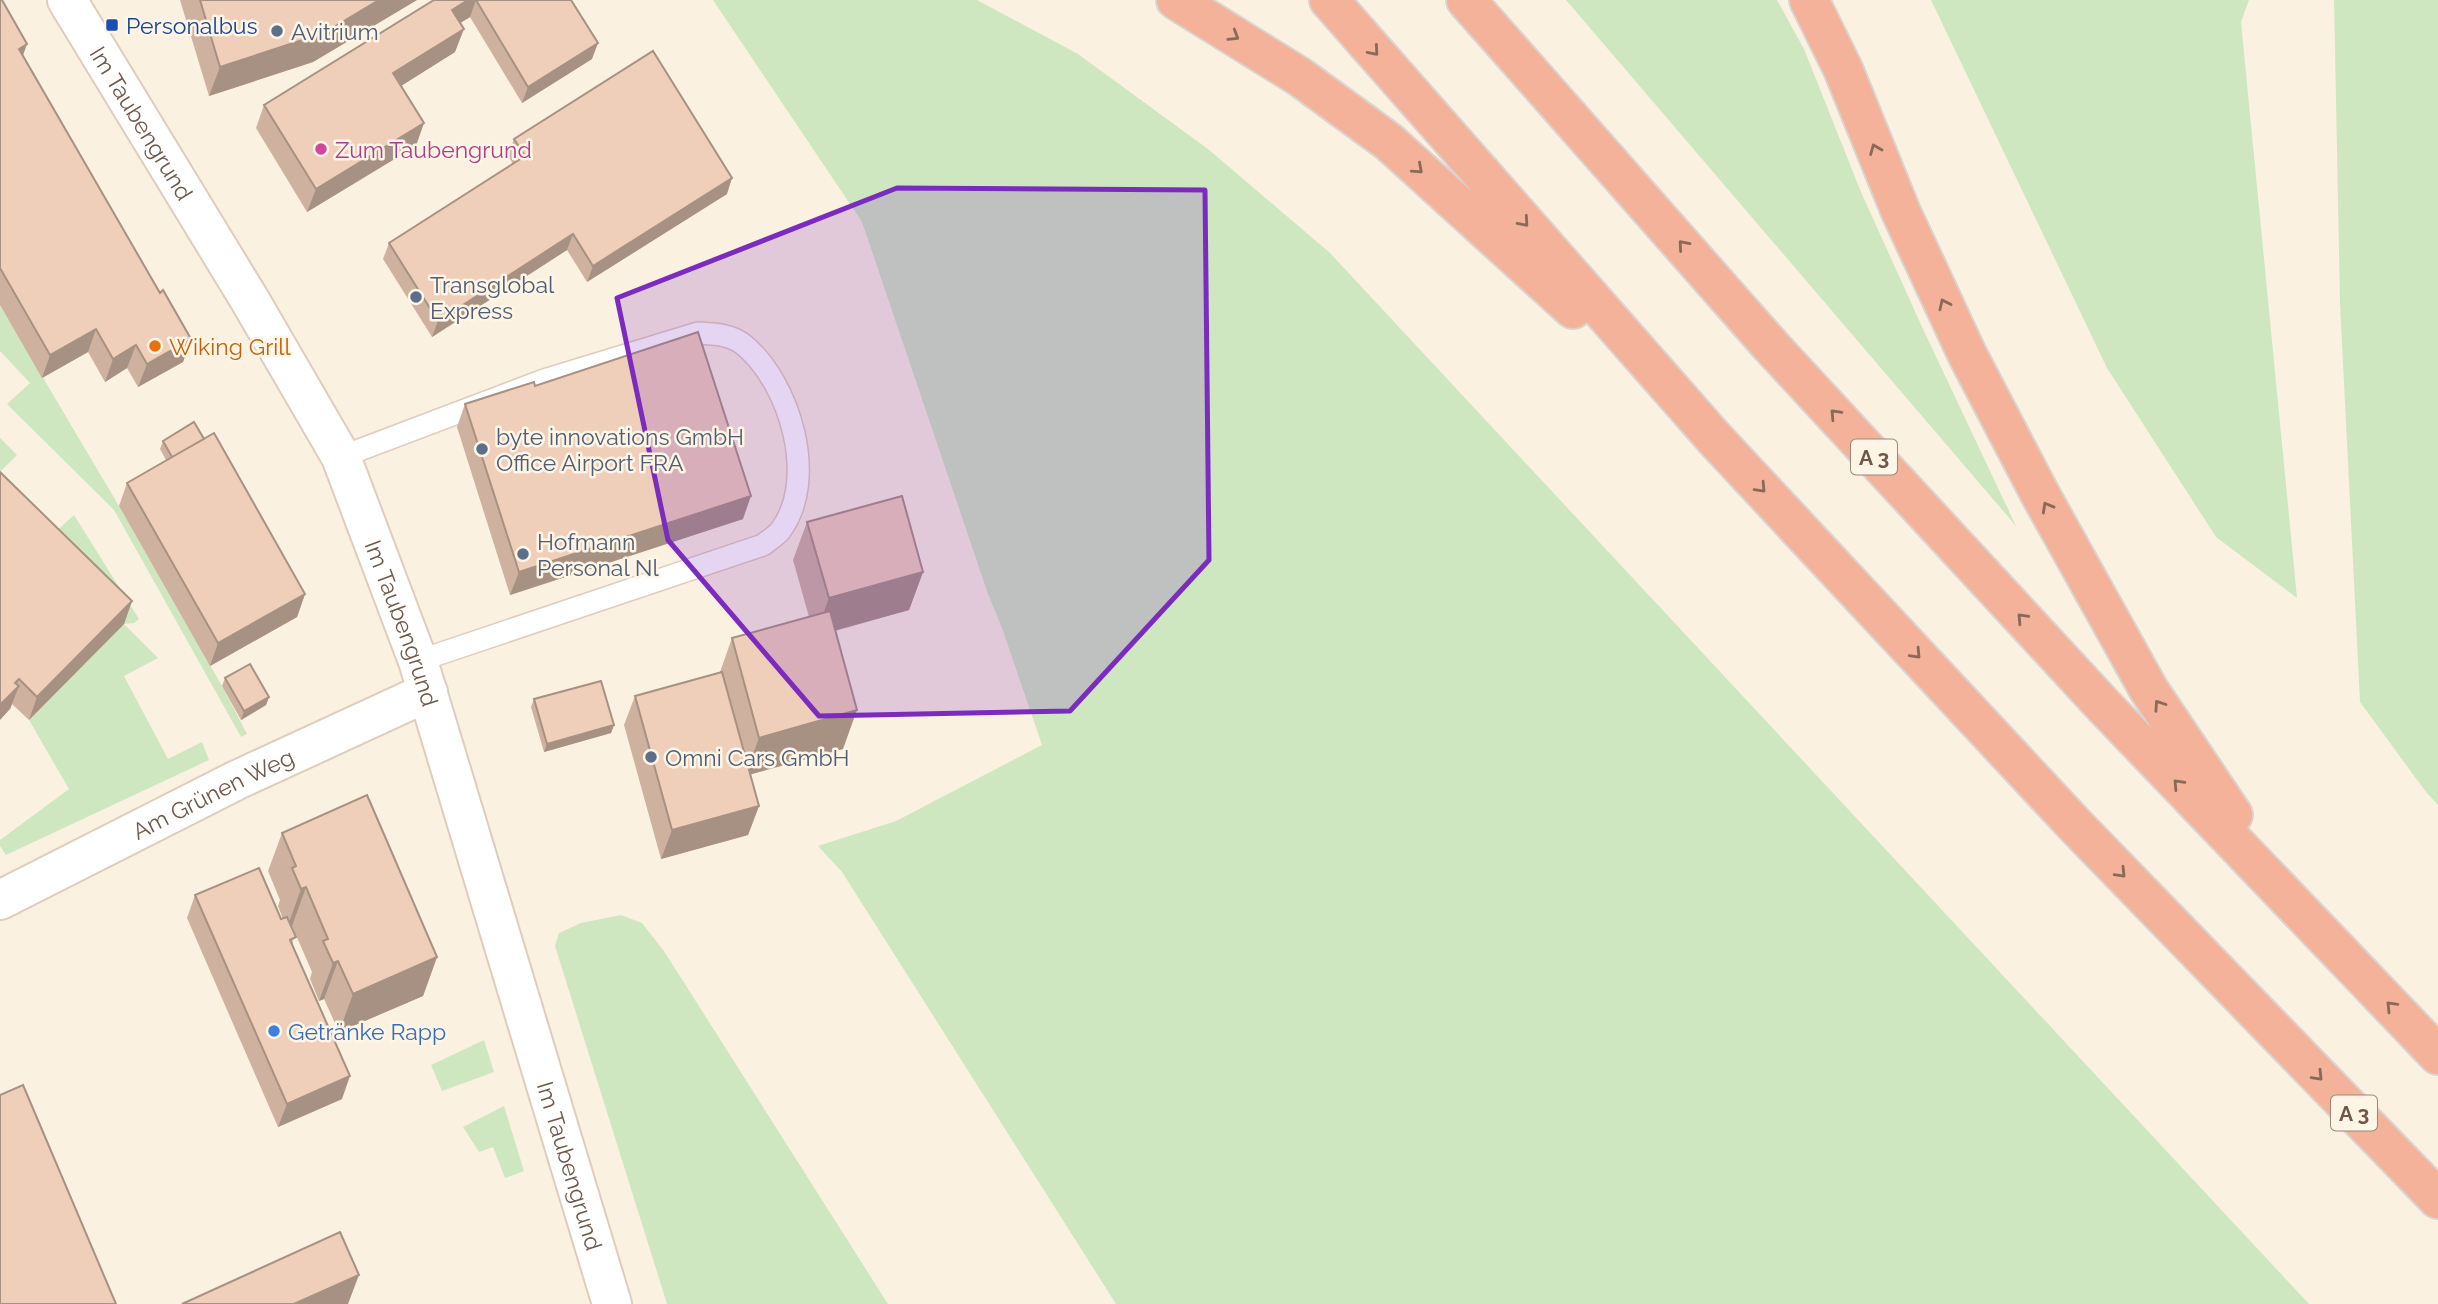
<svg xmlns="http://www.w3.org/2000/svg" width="2438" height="1304" font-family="Raleway,sans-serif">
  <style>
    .green { fill: #cfe7c0 }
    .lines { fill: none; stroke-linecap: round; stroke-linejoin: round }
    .service-casing { stroke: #decdbd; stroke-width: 24 }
    .minor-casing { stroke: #decdbd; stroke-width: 42 }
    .motorway-casing { stroke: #dad3d0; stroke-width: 42 }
    .service { stroke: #fff; stroke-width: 21 }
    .minor { stroke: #fff; stroke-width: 38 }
    .motorway { stroke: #f3b299; stroke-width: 38 }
    .wall { fill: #ceb29f }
    .shaded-wall { fill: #a79182 }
    .building { fill: #efcfb9; stroke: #a79182; stroke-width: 2 }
    .oneway { stroke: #8a6959 }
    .marked { fill: #7b2cbf; fill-opacity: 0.2; stroke: #7b2cbf; stroke-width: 5; stroke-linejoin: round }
    .transit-dot { fill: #1a4fb4; stroke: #fef5e6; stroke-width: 2.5 }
    .service-dot { fill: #5c6f8a; stroke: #fef5e6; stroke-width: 2.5 }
    .hotel-dot { fill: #d1479c; stroke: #fef5e6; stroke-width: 2.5 }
    .food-dot { fill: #e8710a; stroke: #fef5e6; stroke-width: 2.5 }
    .shop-dot { fill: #3f7fe0; stroke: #fef5e6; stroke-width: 2.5 }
    .labels { text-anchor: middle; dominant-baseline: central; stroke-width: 5; stroke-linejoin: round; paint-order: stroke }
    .shield { fill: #fef5e6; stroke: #9b8678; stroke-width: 2 }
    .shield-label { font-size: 21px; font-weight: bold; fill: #705749 }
    .transit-label { font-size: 23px; fill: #164399; stroke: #fef5e6; text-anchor: start }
    .service-label { font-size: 23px; fill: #4e5e75; stroke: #fef5e6; text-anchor: start }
    .street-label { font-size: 23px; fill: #705749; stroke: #fef5e6 }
    .hotel-label { font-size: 23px; fill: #b23c85; stroke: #fef5e6; text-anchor: start }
    .food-label { font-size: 23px; fill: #c56008; stroke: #fef5e6; text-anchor: start }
    .shop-label { font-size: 23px; fill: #366cbe; stroke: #fef5e6; text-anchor: start }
  </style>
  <rect width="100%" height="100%" fill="#fbf1e0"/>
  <!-- green -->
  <path class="green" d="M713,0H977L1078,54L1208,149L1330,253L2309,1304H1116L842,872L818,846L896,821L1042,745L1002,628L988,594L862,222Z
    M1566,0H1777L1804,49L1861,192L1923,329L2016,526Z
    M1931,0H2249L2241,22L2297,598L2216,537L2107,368Z
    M2334,0H2438V805L2426,792L2360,702L2340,304Z
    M0,305L119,506L222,686L247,734L241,737L114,510L7,404L30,383L0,351Z
    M0,438L17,455L0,472Z
    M74,515L139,619L134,623L124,624L158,658L124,676L168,759L202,742L209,760L6,855L0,846V840L69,789L29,720L123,624L42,544Z
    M621,915L642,923L664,951L888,1304H667L555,946L559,933L581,923Z
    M484,1040L494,1072L442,1091L431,1065Z
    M504,1106L524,1171L505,1178L493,1147L479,1152L463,1127Z"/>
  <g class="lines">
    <!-- service casing -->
    <g class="service-casing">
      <path id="service" d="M341,457L544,380L698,333C714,334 731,334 744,345C790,383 819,480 780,531C776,536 769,540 763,545L418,661"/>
    </g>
    <!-- minor casing -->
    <g class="minor-casing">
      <g id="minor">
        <path id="s1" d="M67,0L251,302L341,457L418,661L612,1304"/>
        <path id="s2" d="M0,900L237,780L428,692"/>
      </g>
    </g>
    <!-- motorway casing -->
    <g class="motorway-casing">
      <path id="motorway" d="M1176,0L1300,77L1389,142L1573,309
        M1329,0L1714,438L2074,824L2438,1199
        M1466,0L1770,345L2101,703L2438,1055
        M1809,0L1843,69L1901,212L1967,354L2040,494L2149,690L2233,815"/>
    </g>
    <!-- service -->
    <use href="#service" class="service"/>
    <!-- minor -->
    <use href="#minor" class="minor"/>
    <!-- motorway -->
    <use href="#motorway" class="motorway"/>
  </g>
  <!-- wall -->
  <path class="wall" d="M0,0L23,56L160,293L191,339L183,362L138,387L127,368L105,382L88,352L42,378L0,305Z
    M180,0H417L313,62L209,96Z
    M434,0H571L592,59L522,103L470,17L460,23L455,52L401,86L416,146L307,212L256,128L264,105Z
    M514,139L727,194L587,282L567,250L432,337L383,259L389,243L513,164L508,155Z
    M535,386L743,519L510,595L457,427L465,404Z
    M204,439L305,594L297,617L210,666L119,506L127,483L166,460L160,449L163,441Z
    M0,472L132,601L124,624L29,720L12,704L10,709Z
    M807,522L923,572L909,610L835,631L843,749L750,774L759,806L748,835L661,859L624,725L635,696L720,672L732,638L809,617L793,560Z
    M225,678L269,697L266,705L241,720L222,686Z
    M534,699L614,725L611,733L544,752L531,707Z
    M282,833L437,957L423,996L339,1032L324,999L319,1001L310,979L312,972L292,926H291L293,945L342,1099L278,1127L187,918L195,895L281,919H283L278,906L280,900L268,871Z"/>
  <!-- shaded-wall -->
  <path class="shaded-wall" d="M379,0H417L313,62L209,96L220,67Z
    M468,0H476L470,17L444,33L452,10Z
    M464,29L455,52L385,96L393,73Z
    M598,43L592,59L522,103L528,87Z
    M27,44L19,67V49Z
    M424,123L416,146L307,212L316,189Z
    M732,178L727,194L587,282L593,266Z
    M573,234L567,250L432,337L438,321Z
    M96,329L88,352L42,378L50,355Z
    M191,339L183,362L138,387L147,364Z
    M136,345L127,368L105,382L113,359Z
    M751,496L743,519L510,595L519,572Z
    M923,572L909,610L815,636L829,598Z
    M305,594L297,617L210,666L218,643Z
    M132,601L124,624L29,720L37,697Z
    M19,679L14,691L19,686L10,709L0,720V705L15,683Z
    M269,697L266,705L241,720L244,711Z
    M857,710L843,749L745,776L759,738Z
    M614,725L611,733L544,752L547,744Z
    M759,806L748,835L661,859L672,830Z
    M306,887L292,926L287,928L301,889Z
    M437,957L423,996L339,1032L353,994Z
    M338,961L324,999L319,1001L333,963Z
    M350,1076L342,1099L278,1127L287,1104Z
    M359,1275L348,1304H294Z"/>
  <!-- building -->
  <path class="building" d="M0,0H2L27,44L19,49L160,293L163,290L191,339L147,364L136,345L113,359L96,329L50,355L0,268Z
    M200,0H379L324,33L220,67Z
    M434,0H468L452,10L464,29L393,73L424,123L316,189L264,105Z
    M476,0H571L598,43L528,87Z
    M653,51L732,178L593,266L573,234L438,321L389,243L525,156L514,139Z
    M698,332L751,496L519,572L465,404L534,382L535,386Z
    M194,422L204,439L172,457L163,441Z
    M214,433L305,594L218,643L127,483Z
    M0,472L132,601L37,697L19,679L15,683L19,686L0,705Z
    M902,496L923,572L829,598L807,522Z
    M830,611L857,710L759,738L732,638Z
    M250,664L269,697L244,711L225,678Z
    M722,672L759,806L672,830L635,696Z
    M601,681L614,725L547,744L534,699Z
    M367,795L437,957L353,994L338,961L333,963L323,941L328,939L306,887L301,889L292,868L296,866L282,833Z
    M259,868L281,919L287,917L296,937L290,940L350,1076L287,1104L195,895Z
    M23,1085L116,1304H0V1095Z
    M340,1232L359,1275L294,1304H182Z"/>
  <!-- one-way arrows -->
  <defs><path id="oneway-chevron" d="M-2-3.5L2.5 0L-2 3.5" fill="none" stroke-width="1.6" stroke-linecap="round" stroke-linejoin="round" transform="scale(1.75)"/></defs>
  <g class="oneway">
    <use href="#oneway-chevron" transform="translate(1234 36) rotate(32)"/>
    <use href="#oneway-chevron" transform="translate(1374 51) rotate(49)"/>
    <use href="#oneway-chevron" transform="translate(1875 149) rotate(-112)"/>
    <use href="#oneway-chevron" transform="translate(1418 169) rotate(42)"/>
    <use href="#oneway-chevron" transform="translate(1524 222) rotate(49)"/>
    <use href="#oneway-chevron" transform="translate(1683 245) rotate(-131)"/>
    <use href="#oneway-chevron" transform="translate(1944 304) rotate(-115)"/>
    <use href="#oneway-chevron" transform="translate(1835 414) rotate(-133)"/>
    <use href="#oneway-chevron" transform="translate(1761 488) rotate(47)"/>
    <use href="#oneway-chevron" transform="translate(2047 507) rotate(-119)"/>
    <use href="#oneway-chevron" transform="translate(2022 618) rotate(-133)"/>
    <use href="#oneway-chevron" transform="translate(1916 654) rotate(47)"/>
    <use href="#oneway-chevron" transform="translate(2159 705) rotate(-124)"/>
    <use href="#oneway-chevron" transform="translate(2178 784) rotate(-133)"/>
    <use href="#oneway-chevron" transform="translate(2121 873) rotate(46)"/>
    <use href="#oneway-chevron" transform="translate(2391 1006) rotate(-134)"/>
    <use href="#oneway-chevron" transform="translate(2318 1076) rotate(46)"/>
  </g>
  <!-- marked area -->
  <path class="marked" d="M897,188L1205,190L1209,560L1070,711L819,716L668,540L617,298Z"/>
  <!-- markers -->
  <rect class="transit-dot" x="105" y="18" width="14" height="14" rx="3.5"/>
  <g class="service-dot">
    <circle cx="277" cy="31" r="7"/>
    <circle cx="416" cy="297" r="7"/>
    <circle cx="482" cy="449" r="7"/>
    <circle cx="523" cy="554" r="7"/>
    <circle cx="651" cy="757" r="7"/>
  </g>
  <circle class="hotel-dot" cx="321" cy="149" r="7"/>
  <circle class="food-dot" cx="155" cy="346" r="7"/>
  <circle class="shop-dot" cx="274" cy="1031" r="7"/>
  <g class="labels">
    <!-- shield labels -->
    <g class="shield">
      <rect x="1851" y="439.5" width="46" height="35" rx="5"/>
      <rect x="2331" y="1095.5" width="46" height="35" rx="5"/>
    </g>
    <g class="shield-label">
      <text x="1874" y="457">A 3</text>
      <text x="2354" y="1113">A 3</text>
    </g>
    <!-- transit labels -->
    <g class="transit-label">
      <text x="126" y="25">Personalbus</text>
    </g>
    <!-- service labels -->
    <g class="service-label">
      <text x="291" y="31">Avitrium</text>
      <text x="430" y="284">Transglobal<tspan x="430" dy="26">Express</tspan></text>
      <text x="496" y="436">byte innovations GmbH<tspan x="496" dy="26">Office Airport FRA</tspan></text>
      <text x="537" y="541">Hofmann<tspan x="537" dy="26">Personal Nl</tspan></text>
      <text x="665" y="757">Omni Cars GmbH</text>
    </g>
    <!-- street labels -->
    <g class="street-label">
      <text stroke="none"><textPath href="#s1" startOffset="144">Im Taubengrund</textPath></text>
      <text stroke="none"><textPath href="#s1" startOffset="710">Im Taubengrund</textPath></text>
      <text stroke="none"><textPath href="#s2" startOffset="238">Am Grünen Weg</textPath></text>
      <text stroke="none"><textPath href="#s1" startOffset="1278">Im Taubengrund</textPath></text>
    </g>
    <!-- hotel labels -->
    <g class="hotel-label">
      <text x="335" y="149">Zum Taubengrund</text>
    </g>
    <!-- food labels -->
    <g class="food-label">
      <text x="169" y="346">Wiking Grill</text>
    </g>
    <!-- shop labels -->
    <g class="shop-label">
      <text x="288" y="1031">Getränke Rapp</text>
    </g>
  </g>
</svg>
